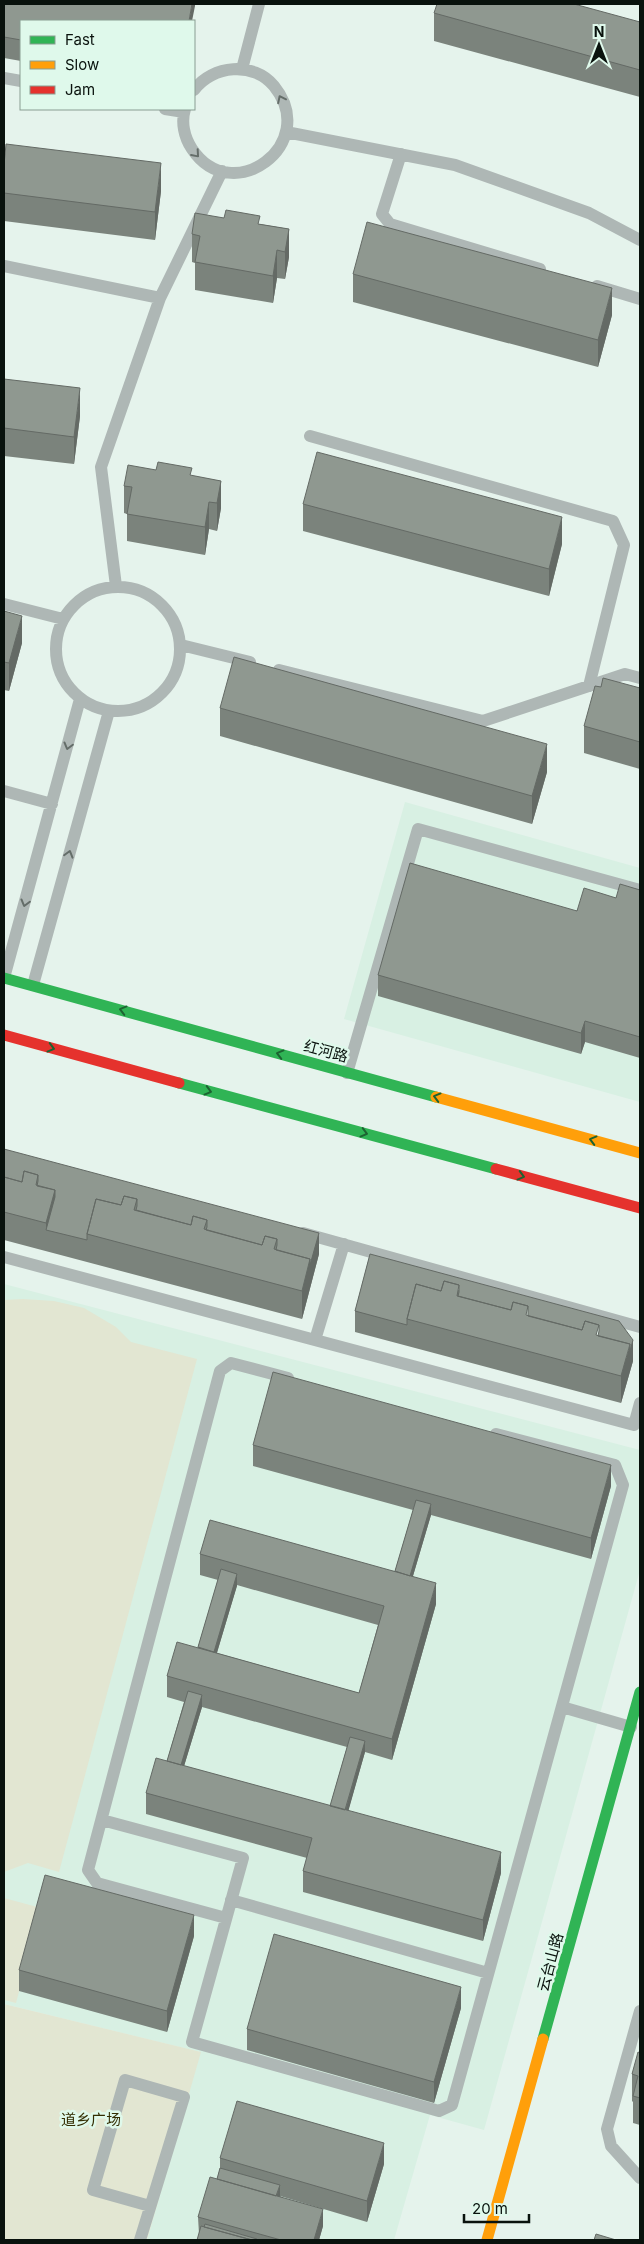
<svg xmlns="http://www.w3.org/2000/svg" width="644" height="2244" font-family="Inter,'Noto Sans SC',sans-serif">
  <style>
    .built { fill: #d8f0e3 }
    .green { fill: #e2e6d2 }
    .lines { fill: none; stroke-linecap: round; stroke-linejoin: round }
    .lane { stroke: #aeb7b5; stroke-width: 12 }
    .fast { stroke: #30b455; stroke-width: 11 }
    .slow { stroke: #ff9f0a; stroke-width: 11 }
    .jam { stroke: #e5322d; stroke-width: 11 }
    .wall { fill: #7b837c; fill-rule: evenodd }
    .shaded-wall { fill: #646a65 }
    .building { fill: #8f9890; stroke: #646a65 }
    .oneway { stroke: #646d69 }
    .oneway2 { stroke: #1c6331 }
    .labels { text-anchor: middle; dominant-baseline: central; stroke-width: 5; stroke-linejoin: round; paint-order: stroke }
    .street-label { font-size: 15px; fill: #09120d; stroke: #dff9eb }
    .park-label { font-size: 15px; fill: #332d02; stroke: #dff9eb }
  </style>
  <rect width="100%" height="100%" fill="#e5f3ec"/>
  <!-- built -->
  <path class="built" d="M405,802L640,868V1102L344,1019Z
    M4,1284L640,1450V1570L484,2130L430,2115L394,2240H147L200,2052L4,2004Z"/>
  <!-- green -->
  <path class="green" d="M23,1299L54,1301L84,1308L116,1327L131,1342L197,1359L59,1872L28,1863L4,1872V1300Z
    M4,1898L41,1908L16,2003L4,2000Z
    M4,2004L201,2052L147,2240H4Z"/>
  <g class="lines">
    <!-- lane -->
    <path class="lane" d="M242,69L259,4
      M4,78L21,81
      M165,109L184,112
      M185,109C181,122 184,137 192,149C232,209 321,144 274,86C254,61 212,65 194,90
      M286,132L455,165L589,213L640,240
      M401,154L382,214L390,224L540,269
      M4,266L160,298
      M597,286L640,299
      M310,436L613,521L624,545L589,686
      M116,586L101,467L160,298L222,171
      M56 649a62 62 0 1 1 124 0a62 62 0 1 1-124 0Z
      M4,604L63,619
      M181,645L250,662
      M279,670L483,721L625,674L640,678
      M4,791L52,804
      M4,978L80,699
      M33,985L109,711
      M347,1073L418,829L640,890
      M303,1233L640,1327
      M4,1257L634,1425L640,1403
      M315,1340L344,1244
      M562,1707L631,1727
      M102,1820L243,1858L192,2042L439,2111L452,2105L623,1485L615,1465L496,1434
      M231,1900L488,1973
      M226,1918L97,1883L88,1870L220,1371L231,1363L288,1378
      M640,2011L607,2129L611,2146L640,2178
      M140,2240L184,2097L125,2080L93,2190L150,2206"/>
    <!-- fast -->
    <path class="fast" d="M4,978L436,1097
      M179,1083L496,1169
      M543,2039L640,1692"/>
    <!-- slow -->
    <path class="slow" d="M436,1097L640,1153
      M487,2240L543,2039"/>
    <!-- jam -->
    <path class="jam" d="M4,1035L179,1083
      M496,1169L640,1208"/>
  </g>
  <!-- wall -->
  <path class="wall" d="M4,4H195V6L21,21V61L4,58Z
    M434,13L640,22V97L434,41Z
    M4,165L161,191L155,240L4,221Z
    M260,224L289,229V257L285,279L277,278L273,303L195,290V263L192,262V234Z
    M353,274L612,315L598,367L353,302Z
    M4,379L80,416L74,464L4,456Z
    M640,417V449H639V421Z
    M192,476L221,481V508L217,531L209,529L205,555L127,541V514L124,513V486Z
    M303,504L562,544L549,596L303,531Z
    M4,611L22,643L9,691L4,690Z
    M601,687L640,688V769L584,753V726Z
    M220,708L547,772L532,824L220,736Z
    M640,890V1058L585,1042L581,1054L378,996V975Z
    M4,1149L319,1254L302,1319L4,1240Z
    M370,1254L633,1361L621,1403L355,1332V1311Z
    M253,1445L611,1486L591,1559L431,1515L413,1576L436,1604L392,1760L365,1752L348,1811L501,1873L483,1941L303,1892V1871L307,1858L146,1814V1793L167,1761L184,1702L167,1697V1676L198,1647L218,1580L200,1575V1554L395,1571L413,1510L253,1466ZM237,1585L378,1625L359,1693L217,1653ZM202,1707L347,1747L330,1806L184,1766Z
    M194,1936L167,2032L19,1991V1970Z
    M461,2008L434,2103L247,2050V2029Z
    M640,2053V2125L633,2123V2102L632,2101V2074Z
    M220,2158L384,2164L367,2222L280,2196L323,2226L319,2240H197L199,2234L198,2217L217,2179L220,2168Z"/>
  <!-- shaded-wall -->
  <path class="shaded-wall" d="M192,4H195V6L192,21H189Z
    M161,163V191L155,240V212Z
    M289,229V257L285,279V252Z
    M277,250V278L273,303V276Z
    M612,288V315L598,367V340Z
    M80,388V416L74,464V437Z
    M221,481V508L217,531V503Z
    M209,502V529L205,555V527Z
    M562,517V544L549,596V569Z
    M22,616V643L9,691V663Z
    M547,744V772L532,824V796Z
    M585,1021V1042L581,1054V1033Z
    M55,1190V1218L46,1230V1223Z
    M319,1233V1254L302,1319V1291L310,1259Z
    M633,1340V1361L621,1403V1376L630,1344Z
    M611,1465V1486L591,1559V1538Z
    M431,1504V1515L407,1596V1585Z
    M237,1574V1586L211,1672V1660Z
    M436,1583V1604L392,1760V1739Z
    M202,1695V1707L178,1786V1774Z
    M365,1741V1752L343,1830V1819Z
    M501,1852V1873L483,1941V1920Z
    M194,1915V1936L167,2032V2011Z
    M461,1987V2008L434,2103V2082Z
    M384,2143V2164L367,2222V2201Z
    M280,2185V2196L275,2212V2201Z
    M323,2209V2226L319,2240H314Z"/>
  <!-- building -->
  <path class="building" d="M4,4H192L189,21H21V40L4,37Z
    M437,4H574L640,22V70L434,13Z
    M6,144L161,163L155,212L4,193V165Z
    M226,210L260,216L258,224L289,229L285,252L277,250L273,276L195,262L200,236L192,234L195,213L224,218Z
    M367,222L612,288L598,340L353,274Z
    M4,379L80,388L74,437L4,428Z
    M317,452L562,517L549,569L303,504Z
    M158,462L192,468L190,475L221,481L217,503L209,502L205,527L127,514L132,487L124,486L128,465L156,470Z
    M4,611L22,616L9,663L4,662Z
    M234,657L547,744L532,796L220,708Z
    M603,678L640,688V742L584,726L595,686L601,687Z
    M410,863L577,911L584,888L616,898L620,884L640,890V1037L585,1021L581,1033L378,975Z
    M4,1149L319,1233L310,1265V1259L276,1250L277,1245V1239L265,1236L262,1245L206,1230L207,1227V1220L193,1216L191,1225L136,1210L137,1206V1199L124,1196L121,1205L96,1199L87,1234V1240L46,1230L55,1197V1190L37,1186L38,1181V1175L24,1171L22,1182L4,1177Z
    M24,1171L38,1175L36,1185L55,1190L46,1223L4,1212V1177L22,1182Z
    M124,1196L137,1199L134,1210L191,1225L193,1216L207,1220L204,1229L262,1245L265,1236L277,1239L274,1249L310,1259L302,1291L87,1234L96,1199L121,1205Z
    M370,1254L619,1321L633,1340L630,1351V1344L598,1336L599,1331V1325L585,1321L582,1330L528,1316V1306L513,1302L511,1310L458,1296L459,1292V1285L444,1281L441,1291L416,1284L407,1319V1325L355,1311Z
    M444,1281L459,1285L457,1296L511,1310L513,1302L528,1306L526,1315L582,1330L585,1321L599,1325L596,1335L630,1344L621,1376L407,1319L416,1284L441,1291Z
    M273,1372L611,1465L591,1538L253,1445Z
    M416,1500L431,1504L410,1576L395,1571Z
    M210,1520L436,1583L392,1739L167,1676L177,1642L359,1693L384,1606L200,1554Z
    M221,1569L237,1574L214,1652L198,1647Z
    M188,1691L202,1695L181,1765L167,1761Z
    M350,1737L365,1741L345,1810L330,1806Z
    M156,1758L501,1852L483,1920L303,1871L312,1838L146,1793Z
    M45,1875L194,1915L167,2011L19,1970Z
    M274,1934L461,1987L434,2082L247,2029Z
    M638,2052L640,2053V2098L633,2096L638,2076L632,2074Z
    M237,2101L384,2143L367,2201L220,2158Z
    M220,2168L280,2185L276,2196L217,2179Z
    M210,2177L323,2209L314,2240H281L198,2217Z
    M205,2224L257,2239V2240H252L204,2227Z
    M201,2226L252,2240H197Z
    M596,2234L616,2240H594Z"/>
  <!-- one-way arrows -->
  <defs><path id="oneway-chevron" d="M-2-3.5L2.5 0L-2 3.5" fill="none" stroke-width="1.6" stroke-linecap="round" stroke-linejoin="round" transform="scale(1.25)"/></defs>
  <g class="oneway">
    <use href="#oneway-chevron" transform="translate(281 99) rotate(-116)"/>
    <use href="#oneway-chevron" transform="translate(196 154) rotate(49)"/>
    <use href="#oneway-chevron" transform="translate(68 746) rotate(105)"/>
    <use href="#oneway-chevron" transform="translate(69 854) rotate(-74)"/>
    <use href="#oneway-chevron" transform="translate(25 903) rotate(105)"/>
  </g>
  <g class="oneway2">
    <use href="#oneway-chevron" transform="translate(123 1010) rotate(-165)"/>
    <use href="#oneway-chevron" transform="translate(51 1048) rotate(15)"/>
    <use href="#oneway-chevron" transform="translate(280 1054) rotate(-165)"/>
    <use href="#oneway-chevron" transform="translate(208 1091) rotate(15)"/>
    <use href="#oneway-chevron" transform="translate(437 1097) rotate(-165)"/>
    <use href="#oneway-chevron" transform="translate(364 1133) rotate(15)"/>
    <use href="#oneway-chevron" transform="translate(593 1140) rotate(-165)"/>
    <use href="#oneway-chevron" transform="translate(521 1176) rotate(15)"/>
  </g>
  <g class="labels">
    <!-- street labels -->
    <g class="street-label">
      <text transform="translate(326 1051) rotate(15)">红河路</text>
      <text transform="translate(550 1962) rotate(-75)">云台山路</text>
    </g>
    <!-- park labels -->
    <g class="park-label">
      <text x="91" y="2119">道乡广场</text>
    </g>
  </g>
  <!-- border -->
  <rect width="644" height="2244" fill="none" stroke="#09120d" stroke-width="10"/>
  <!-- legend -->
  <rect x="20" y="20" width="175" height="90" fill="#dff9eb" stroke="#899d92"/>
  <rect x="30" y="36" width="25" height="8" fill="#30b455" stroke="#899d92"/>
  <text x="65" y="45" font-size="15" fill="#09120d">Fast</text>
  <rect x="30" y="61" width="25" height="8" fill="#ff9f0a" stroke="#899d92"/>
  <text x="65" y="70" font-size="15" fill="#09120d">Slow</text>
  <rect x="30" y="86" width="25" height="8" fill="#e5322d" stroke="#899d92"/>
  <text x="65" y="95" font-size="15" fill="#09120d">Jam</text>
  <!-- north arrow -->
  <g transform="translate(599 45)" stroke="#dff9eb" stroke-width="4" paint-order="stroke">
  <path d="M0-4L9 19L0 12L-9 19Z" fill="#09120d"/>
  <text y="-8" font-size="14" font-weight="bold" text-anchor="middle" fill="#09120d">N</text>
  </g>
  <!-- scale -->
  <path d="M464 2214v8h65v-8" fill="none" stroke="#09120d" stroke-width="2.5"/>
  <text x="472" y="2214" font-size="15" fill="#09120d" stroke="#dff9eb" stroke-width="4" paint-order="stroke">20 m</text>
</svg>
